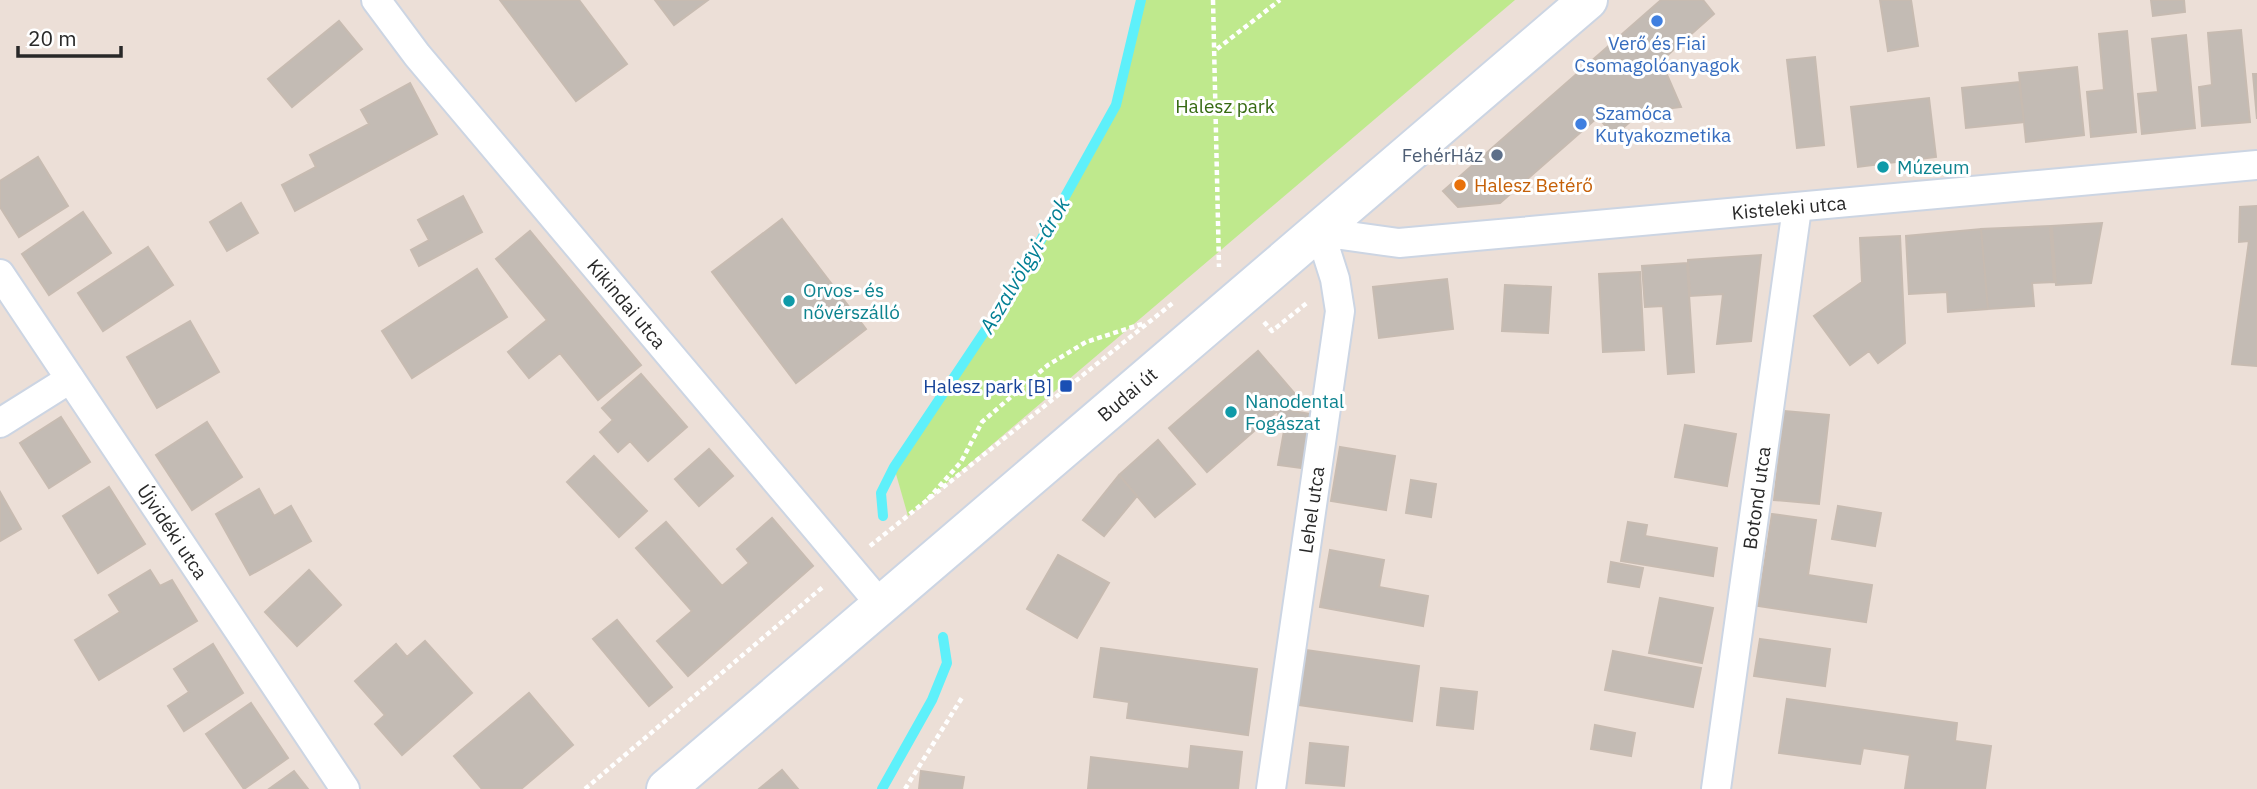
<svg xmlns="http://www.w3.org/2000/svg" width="2257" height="789" font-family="'IBM Plex Sans',sans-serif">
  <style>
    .green { fill: #bfe98d }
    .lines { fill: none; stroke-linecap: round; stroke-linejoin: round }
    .stream { stroke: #5ef0fa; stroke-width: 10 }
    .building { fill: #c3bbb4; stroke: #c7bbb1; stroke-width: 2 }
    .street-casing { stroke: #ccd5e3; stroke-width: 32 }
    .secondary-casing { stroke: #ccd5e3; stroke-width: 42 }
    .path { stroke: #fff; stroke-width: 4.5; stroke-dasharray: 5 3.5; stroke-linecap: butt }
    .street { stroke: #fff; stroke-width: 28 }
    .secondary { stroke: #fff; stroke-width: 38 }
    .shop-dot { fill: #3f7fe0; stroke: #fff; stroke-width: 2.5 }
    .service-dot { fill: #5c6f8a; stroke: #fff; stroke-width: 2.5 }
    .culture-dot { fill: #0f9aa8; stroke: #fff; stroke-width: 2.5 }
    .food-dot { fill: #e8710a; stroke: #fff; stroke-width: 2.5 }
    .transit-dot { fill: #1a4fb4; stroke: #fff; stroke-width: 2.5 }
    .labels { text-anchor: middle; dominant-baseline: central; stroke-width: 6; stroke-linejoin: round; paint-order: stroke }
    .shop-label { font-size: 19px; fill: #366cbe; stroke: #fff }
    .park-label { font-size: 19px; fill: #366a12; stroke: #fff }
    .service-label { font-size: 19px; fill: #4e5e75; stroke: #fff; text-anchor: end }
    .culture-label { font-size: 19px; fill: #0d838f; stroke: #fff; text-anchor: start }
    .food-label { font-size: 19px; fill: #c56008; stroke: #fff; text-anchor: start }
    .street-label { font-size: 19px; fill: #282828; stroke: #fff }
    .transit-label { font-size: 19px; fill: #164399; stroke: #fff; text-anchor: end }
    .water-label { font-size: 21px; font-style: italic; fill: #027f94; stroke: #fff }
  </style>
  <rect width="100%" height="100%" fill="#ecdfd7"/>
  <!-- green -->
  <path class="green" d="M1141,0H1515L908,516L894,467L1055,215L1116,105Z"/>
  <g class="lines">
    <!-- stream -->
    <path class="stream" d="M883,516L881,493L894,467L1017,283L1116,105L1141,0
      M882,789L932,700L947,663L943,637"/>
  </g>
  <!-- building -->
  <path class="building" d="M500,0H579L627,64L576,101Z
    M655,0H708L674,25Z
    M1661,0H1703L1714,14L1661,61L1681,107L1641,112L1614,136L1598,117L1500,203L1458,207L1443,191Z
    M1880,0H1911L1918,46L1888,51Z
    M2151,0H2184L2185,12L2153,16Z
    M339,21L362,49L292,107L268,79Z
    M2241,30L2250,122L2202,126L2199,87L2212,85L2208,33Z
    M2127,31L2136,132L2091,137L2087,92L2104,90L2099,34Z
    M2186,35L2195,128L2142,134L2138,94L2158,92L2152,39Z
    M1815,57L1824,145L1797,148L1787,60Z
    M2077,67L2084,135L2026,142L2019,73Z
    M2253,74H2257V119Z
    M2019,82L2024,122L1966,128L1962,88Z
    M410,83L437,134L295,211L282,185L316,167L310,155L369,124L361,110Z
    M1929,98L1936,157L1858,167L1851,107Z
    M38,157L68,206L19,237L0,207V181Z
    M463,196L482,232L419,266L411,250L429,240L418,220Z
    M241,203L258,233L227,251L210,222Z
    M2257,206V366L2232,364L2249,241L2239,242L2240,207Z
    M83,212L111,253L49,295L22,254Z
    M782,219L866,329L796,383L712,272Z
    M2102,223L2091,283L2056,285L2052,226Z
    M2050,226L2054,282L2032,283L2034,306L1988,309L1981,229Z
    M1981,229L1988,309L1948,312L1947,292L1909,294L1906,236Z
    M530,231L641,365L598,400L560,353L529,378L508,352L547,320L496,259Z
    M1900,236L1905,343L1878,363L1869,351L1850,365L1814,316L1862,282L1860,238Z
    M148,247L173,285L103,331L78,293Z
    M1761,255L1751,341L1717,344L1723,294L1690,296L1688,260Z
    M1687,263L1694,372L1668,374L1663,306L1645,307L1642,266Z
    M477,269L507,317L412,378L382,331Z
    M1640,272L1644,350L1603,352L1599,274Z
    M1447,279L1453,329L1379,338L1373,287Z
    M1505,285L1551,287L1548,333L1502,331Z
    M190,321L219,372L157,408L127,357Z
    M1258,351L1296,395L1293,411L1316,415L1308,469L1278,465L1284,431L1277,411L1207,472L1169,428Z
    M641,374L687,427L648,461L630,441L618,452L600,432L613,420L602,408Z
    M1784,411L1829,415L1819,504L1774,500Z
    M61,417L90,462L49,488L20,443Z
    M207,422L242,477L192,510L156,455Z
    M1685,425L1736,434L1727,486L1675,477Z
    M1158,440L1195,484L1155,517L1119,475Z
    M1340,447L1395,456L1386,510L1331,501Z
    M709,449L733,476L699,506L675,479Z
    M594,456L647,511L619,537L567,482Z
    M1119,475L1137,496L1104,536L1083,520Z
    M1411,480L1436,484L1431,517L1406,513Z
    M109,487L145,544L98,573L63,516Z
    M259,489L274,516L291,506L311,541L250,575L216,514Z
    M0,492L21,529L0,541Z
    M1838,506L1881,513L1875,546L1832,539Z
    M1772,514L1816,520L1808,575L1872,585L1866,622L1758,606Z
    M772,518L813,566L688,676L657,641L692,611L636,548L666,522L722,586L749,563L737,549Z
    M1628,522L1647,525L1645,536L1717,548L1713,576L1621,561Z
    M1330,550L1384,560L1379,587L1428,596L1423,626L1320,607Z
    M1058,555L1109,583L1077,638L1027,609Z
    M1611,562L1643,568L1639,587L1608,582Z
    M150,570L160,586L172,580L197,621L99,680L75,640L120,612L109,595Z
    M309,570L341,605L297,646L265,612Z
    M1660,598L1713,608L1702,663L1649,653Z
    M617,620L672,687L649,706L593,639Z
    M1760,639L1830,649L1825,686L1754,676Z
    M425,641L472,693L402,755L375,724L385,715L355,681L396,644L407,657Z
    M213,644L243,693L184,731L168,706L189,692L174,669Z
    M1101,648L1257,669L1248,735L1127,718L1129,702L1094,697Z
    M1306,650L1419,666L1412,721L1298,705Z
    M1613,651L1701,668L1693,707L1605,690Z
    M1441,688L1477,692L1473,729L1437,725Z
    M529,693L573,745L521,789H482L454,756Z
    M1787,699L1957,723L1955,741L1991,746L1985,789H1905L1910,755L1863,748L1860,764L1779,753Z
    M251,703L288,758L244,789L206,734Z
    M1595,725L1635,733L1631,756L1591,749Z
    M1310,743L1348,747L1344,786L1306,783Z
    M1191,746L1242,752L1238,789H1088L1091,757L1189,769Z
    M782,770L798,789H759Z
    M294,771L308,789H269Z
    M921,771L964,777L962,789H919Z"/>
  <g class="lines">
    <!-- street casing -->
    <g class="street-casing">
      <g id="street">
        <path id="s1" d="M376,0L417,55L881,605"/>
        <path id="s2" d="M0,274L345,789"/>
        <path d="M0,423L70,379"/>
        <path id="s3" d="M1271,789L1340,311L1335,279L1320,232L1399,243L2257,165"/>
        <path id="s4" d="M1716,789L1797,208"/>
      </g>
    </g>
    <!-- secondary casing -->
    <g class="secondary-casing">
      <g id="secondary">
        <path id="s5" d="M666,789L1588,0"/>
      </g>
    </g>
    <!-- path -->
    <path class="path" d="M1213,0L1219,267
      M1217,49L1280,0
      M1264,322L1272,331L1308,302
      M928,499L961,462L982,422L1048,365L1086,342L1145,323
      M870,546L1174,302
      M585,789L824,586
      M905,789L963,696"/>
    <!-- street -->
    <use href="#street" class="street"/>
    <!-- secondary -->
    <use href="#secondary" class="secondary"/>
  </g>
  <!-- markers -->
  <g class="shop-dot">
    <circle cx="1657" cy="21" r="7"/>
    <circle cx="1581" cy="124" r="7"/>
  </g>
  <circle class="service-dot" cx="1497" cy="155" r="7"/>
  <g class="culture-dot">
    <circle cx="1883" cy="167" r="7"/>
    <circle cx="789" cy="301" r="7"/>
    <circle cx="1231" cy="412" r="7"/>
  </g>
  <circle class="food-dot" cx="1460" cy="185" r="7"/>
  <rect class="transit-dot" x="1059" y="379" width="14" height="14" rx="3.5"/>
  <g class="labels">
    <!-- shop labels -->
    <g class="shop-label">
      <text x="1657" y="43">Verő és Fiai<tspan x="1657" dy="22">Csomagolóanyagok</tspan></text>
      <text x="1595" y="113" text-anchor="start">Szamóca<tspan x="1595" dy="22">Kutyakozmetika</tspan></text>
    </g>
    <!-- park labels -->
    <g class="park-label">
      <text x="1225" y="106">Halesz park</text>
    </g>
    <!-- service labels -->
    <g class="service-label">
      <text x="1483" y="155">FehérHáz</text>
    </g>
    <!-- culture labels -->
    <g class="culture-label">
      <text x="1897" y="167">Múzeum</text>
      <text x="803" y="290">Orvos- és<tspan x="803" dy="22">nővérszálló</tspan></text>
      <text x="1245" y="401">Nanodental<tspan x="1245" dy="22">Fogászat</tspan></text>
    </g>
    <!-- food labels -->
    <g class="food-label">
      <text x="1474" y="185">Halesz Betérő</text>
    </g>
    <!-- street labels -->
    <g class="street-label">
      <text stroke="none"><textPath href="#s3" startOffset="1036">Kisteleki utca</textPath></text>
      <text stroke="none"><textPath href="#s1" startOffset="394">Kikindai utca</textPath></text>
      <text stroke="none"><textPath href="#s5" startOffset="607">Budai út</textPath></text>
      <text stroke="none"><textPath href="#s4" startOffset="294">Botond utca</textPath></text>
      <text stroke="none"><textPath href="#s3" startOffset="282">Lehel utca</textPath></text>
      <text stroke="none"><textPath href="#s2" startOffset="310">Újvidéki utca</textPath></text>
    </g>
    <!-- transit labels -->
    <g class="transit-label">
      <text x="1052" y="386">Halesz park [B]</text>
    </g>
    <!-- water labels -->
    <g class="water-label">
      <text transform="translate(1024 265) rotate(-59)">Aszalvölgyi-árok</text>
    </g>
  </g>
  <!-- scale -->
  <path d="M18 46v10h103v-10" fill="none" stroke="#282828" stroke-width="3.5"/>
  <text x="28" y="46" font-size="21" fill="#282828" stroke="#ffffff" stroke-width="5" paint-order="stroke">20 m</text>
</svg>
